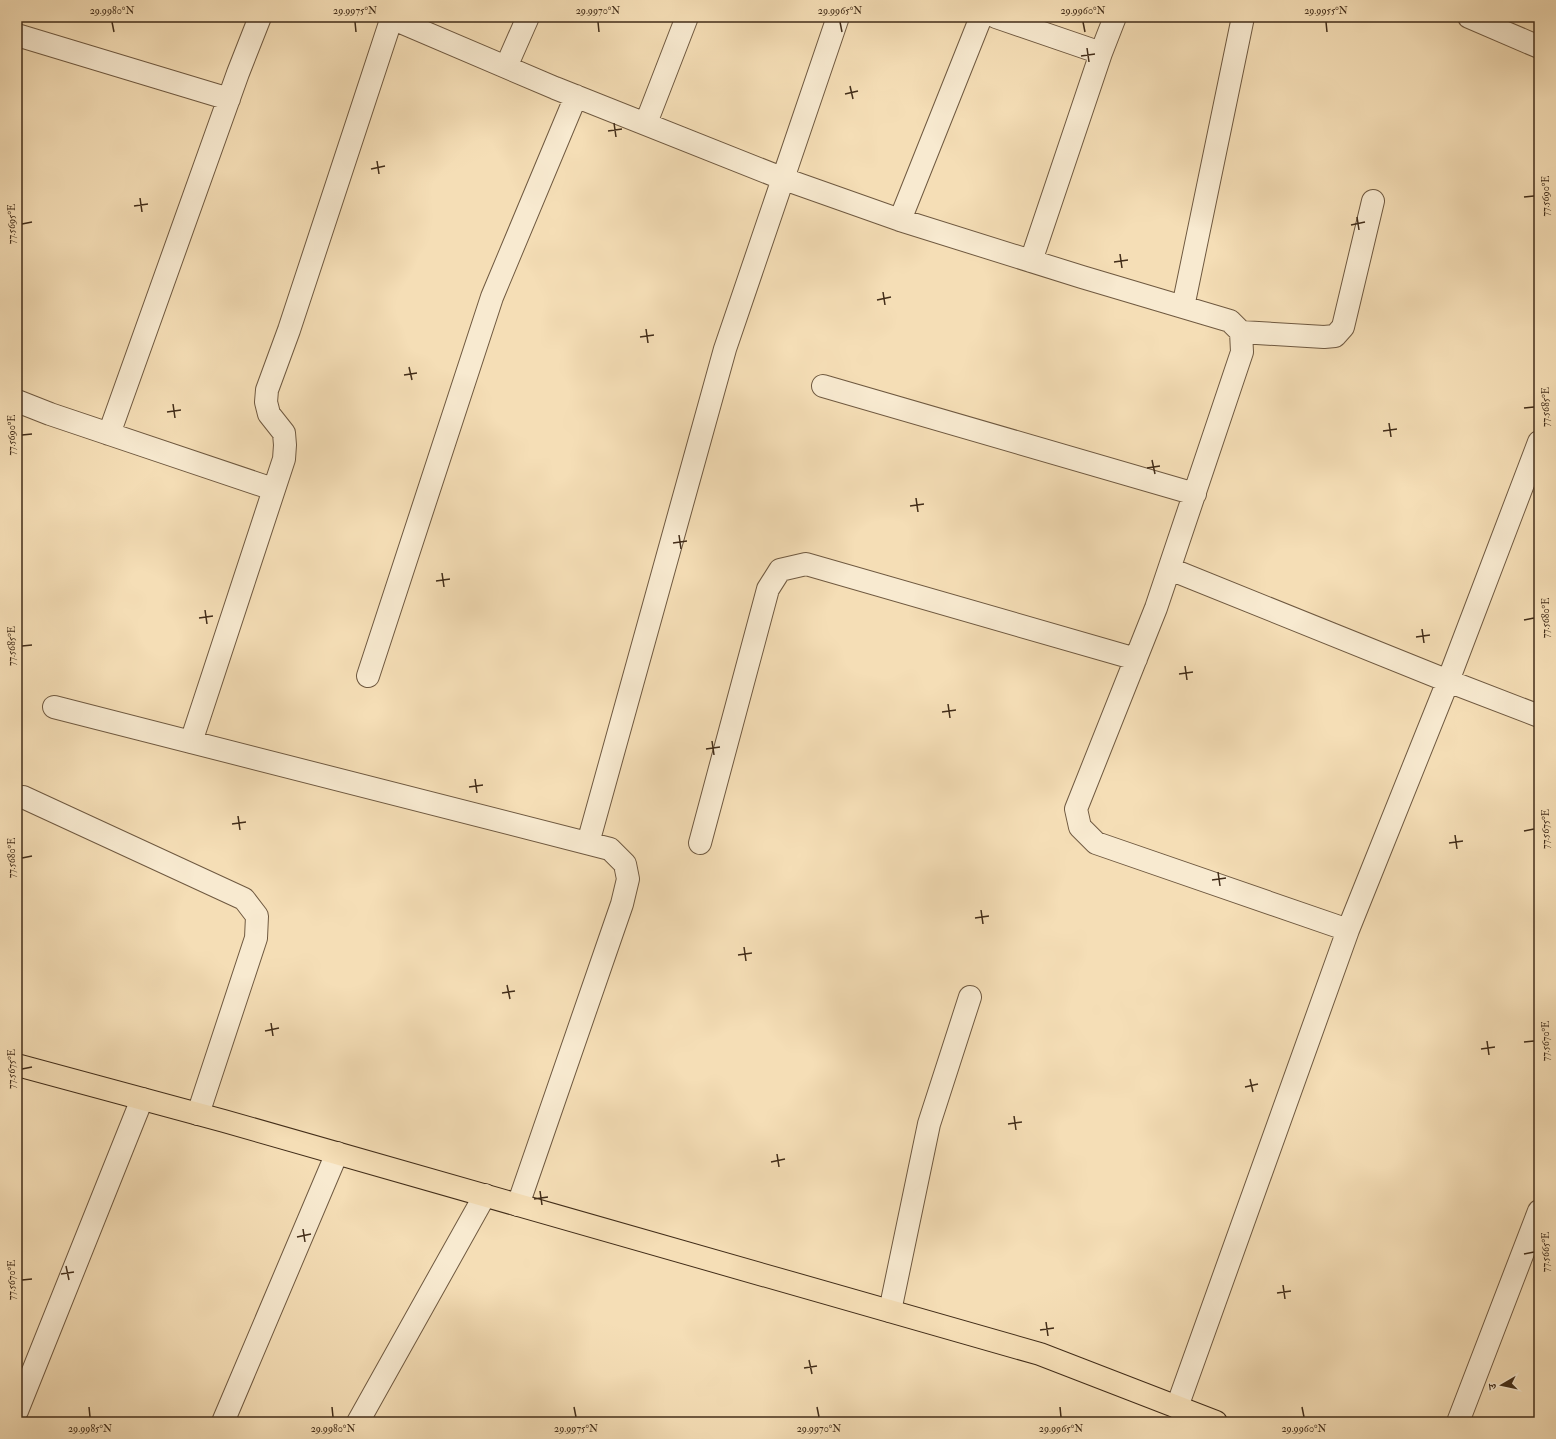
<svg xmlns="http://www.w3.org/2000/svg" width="1556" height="1439" font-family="'IM FELL Double Pica','Noto Serif Devanagari',serif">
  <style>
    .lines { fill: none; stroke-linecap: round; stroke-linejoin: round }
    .minor-casing { stroke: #6f5940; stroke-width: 24 }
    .major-casing { stroke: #422d19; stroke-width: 24 }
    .minor { stroke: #f8ead0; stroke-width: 22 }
    .major { stroke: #f5deb6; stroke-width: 22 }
    .ticks { fill: none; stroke: #422d19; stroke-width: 1.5 }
    .neatline { fill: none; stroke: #422d19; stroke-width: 1.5 }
    .ticks-label { font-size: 10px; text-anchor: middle; fill: #422d19 }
  </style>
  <rect width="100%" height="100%" fill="#f5deb6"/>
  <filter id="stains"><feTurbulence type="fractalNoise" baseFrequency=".005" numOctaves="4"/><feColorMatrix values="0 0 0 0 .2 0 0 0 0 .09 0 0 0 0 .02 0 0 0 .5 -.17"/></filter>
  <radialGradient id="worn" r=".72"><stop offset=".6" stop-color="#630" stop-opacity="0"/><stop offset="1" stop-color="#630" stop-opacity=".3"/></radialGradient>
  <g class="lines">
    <!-- minor casing -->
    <g class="minor-casing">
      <path id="minor" d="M996,17L1101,53
        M1469,17L1539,47
        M391,18L555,88L784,179L900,220L1082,277L1230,321L1241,332L1242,352L1156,608L1076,809L1080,827L1096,843L1348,930
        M17,35L229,99
        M506,67L528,17
        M646,123L687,17
        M900,220L981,17
        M1031,261L1101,53L1115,17
        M1183,307L1243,17
        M1241,332L1324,337L1335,336L1343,327L1373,201
        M823,386L1195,494
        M17,401L50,414L273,489
        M109,434L238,73L260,17
        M1170,569L1448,681L1539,716
        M368,676L492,297L576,96
        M54,707L610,849L625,864L628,879L622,904L518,1205
        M191,742L284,459L285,445L284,433L269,414L266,402L267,390L289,330L392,17
        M23,797L244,899L257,916L256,938L198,1114
        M588,843L725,349L838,17
        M700,843L768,589L780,570L806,564L1136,659
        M890,1311L929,1124L970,997
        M1177,1407L1348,930L1448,681L1539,442
        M17,1411L142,1099
        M223,1422L337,1153
        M358,1422L485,1195
        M1458,1422L1539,1211"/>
    </g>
    <!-- major casing -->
    <g class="major-casing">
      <path id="major" d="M17,1065L224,1121L1040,1354L1216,1422"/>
    </g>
    <!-- minor -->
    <use href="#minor" class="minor"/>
    <!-- major -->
    <use href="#major" class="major"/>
  </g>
  <!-- ticks -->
  <path class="ticks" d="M112,22L114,32M355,22L356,32M598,22L599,32M840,22L842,32M1083,22L1085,32M1326,22L1327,32M1087,48L1089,62M1081,56L1095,54M850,86L853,99M845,94L858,91M614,123L616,137M608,131L622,129M377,161L379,174M371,169L385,166M1524,197L1534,196M140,198L142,212M134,206L148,204M1357,217L1359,230M22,224L32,222M1351,225L1365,222M1120,254L1122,268M1114,262L1128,260M883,292L885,305M877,300L891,297M646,329L648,343M640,337L654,335M409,367L412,380M404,375L417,373M173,404L175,418M1524,408L1534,407M167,412L181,410M1389,423L1391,437M1383,431L1397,429M22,435L32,434M1152,460L1155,474M1147,468L1160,466M916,498L918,512M910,506L924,504M679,535L681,549M673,543L687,541M442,573L444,587M436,581L450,579M205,610L207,624M199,618L213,616M1524,620L1534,618M1422,629L1424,643M1416,637L1430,635M22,646L32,645M1185,666L1187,680M1179,674L1193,672M948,704L950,718M942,712L956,710M712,741L714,755M706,749L720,747M475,779L477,793M469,787L483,785M238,816L240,830M232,824L246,822M1524,831L1534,829M1455,835L1457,849M1449,843L1463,841M22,858L32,856M1218,872L1220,886M1212,880L1226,878M981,910L983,924M975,918L989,916M744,947L746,961M738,955L752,953M507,985L510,999M502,993L515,991M271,1023L273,1036M265,1031L279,1028M1487,1041L1489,1055M1524,1042L1534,1041M1481,1049L1495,1047M22,1069L32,1067M1250,1079L1253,1092M1245,1087L1258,1084M1014,1116L1016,1130M1008,1124L1022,1122M777,1154L779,1167M771,1162L785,1159M540,1191L542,1205M534,1199L548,1197M303,1229L305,1242M297,1237L311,1234M1524,1254L1534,1252M66,1266L69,1280M61,1274L74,1272M22,1280L32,1279M1283,1285L1285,1299M1277,1293L1291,1291M1046,1322L1048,1336M1040,1330L1054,1328M809,1360L812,1374M804,1368L817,1366M89,1407L90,1417M332,1407L333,1417M574,1407L576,1417M817,1407L819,1417M1060,1407L1061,1417M1302,1407L1304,1417"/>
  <!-- margin -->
  <rect width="1556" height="1439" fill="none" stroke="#f5deb6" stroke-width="44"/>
  <!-- north arrow -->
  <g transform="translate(1502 1385) rotate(261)" stroke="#f8ead0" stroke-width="3" paint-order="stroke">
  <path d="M0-3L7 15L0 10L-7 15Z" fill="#422d19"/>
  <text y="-6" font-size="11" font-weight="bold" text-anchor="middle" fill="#422d19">उ</text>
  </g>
  <rect x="22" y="22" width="1512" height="1395" class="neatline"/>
  <g class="ticks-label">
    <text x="112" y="14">29.9980°N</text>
    <text x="355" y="14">29.9975°N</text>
    <text x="598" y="14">29.9970°N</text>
    <text x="840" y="14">29.9965°N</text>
    <text x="1083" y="14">29.9960°N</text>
    <text x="1326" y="14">29.9955°N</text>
    <text transform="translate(1545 196) rotate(-90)" y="4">77.5690°E</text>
    <text transform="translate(11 224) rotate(-90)" y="4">77.5695°E</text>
    <text transform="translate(1545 407) rotate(-90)" y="4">77.5685°E</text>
    <text transform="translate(11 435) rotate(-90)" y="4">77.5690°E</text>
    <text transform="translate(1545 618) rotate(-90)" y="4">77.5680°E</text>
    <text transform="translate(11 646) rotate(-90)" y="4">77.5685°E</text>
    <text transform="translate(1545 829) rotate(-90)" y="4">77.5675°E</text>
    <text transform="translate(11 858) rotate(-90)" y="4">77.5680°E</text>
    <text transform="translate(1545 1041) rotate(-90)" y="4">77.5670°E</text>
    <text transform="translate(11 1069) rotate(-90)" y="4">77.5675°E</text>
    <text transform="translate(1545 1252) rotate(-90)" y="4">77.5665°E</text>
    <text transform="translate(11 1280) rotate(-90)" y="4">77.5670°E</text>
    <text x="90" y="1432">29.9985°N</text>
    <text x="333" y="1432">29.9980°N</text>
    <text x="576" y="1432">29.9975°N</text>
    <text x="819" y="1432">29.9970°N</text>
    <text x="1061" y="1432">29.9965°N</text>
    <text x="1304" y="1432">29.9960°N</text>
  </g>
  <rect width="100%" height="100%" filter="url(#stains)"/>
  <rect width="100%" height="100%" fill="url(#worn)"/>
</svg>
